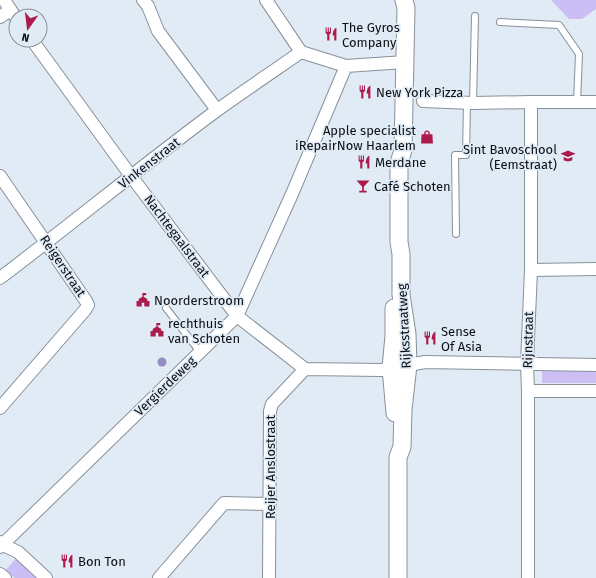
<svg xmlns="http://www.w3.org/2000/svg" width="596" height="578" font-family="'Fira Sans',sans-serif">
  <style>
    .green { fill: #cbbef5 }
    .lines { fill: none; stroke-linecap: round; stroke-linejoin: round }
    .lane-casing { stroke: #87919a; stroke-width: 8 }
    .street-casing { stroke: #87919a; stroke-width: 14 }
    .secondary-casing { stroke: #87919a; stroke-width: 19 }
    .lane { stroke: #fff; stroke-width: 6 }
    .street { stroke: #fff; stroke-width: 12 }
    .secondary { stroke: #fff; stroke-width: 17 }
    .tree { fill: #978cc2 }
    .labels { text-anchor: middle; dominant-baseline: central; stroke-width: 3.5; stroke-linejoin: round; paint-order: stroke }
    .poi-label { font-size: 13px; fill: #0c0f13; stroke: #e0ebf6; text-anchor: start }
    .street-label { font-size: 13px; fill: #0c0f13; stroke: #e0ebf6 }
  </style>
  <rect width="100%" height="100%" fill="#e0ebf6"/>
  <!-- green -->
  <path class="green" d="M551,0H596V9L582,19H569Z
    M542,367L596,368V383H542Z
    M18,556L28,569V571L36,578H15L6,570Z"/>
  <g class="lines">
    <!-- lane casing -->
    <g class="lane-casing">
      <path id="lane" d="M500,22L559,25L579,54L577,102
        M473,103L475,16
        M456,234L455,155H466L467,102
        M166,308L200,352"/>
    </g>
    <!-- street casing -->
    <g class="street-casing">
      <path id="street" d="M4,0L16,18
        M143,0L148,6L158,31L217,110
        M266,0L301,52L346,66L405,62
        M0,17L10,10
        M32,40L131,176L237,316L305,369L382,370L425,362L596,365
        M423,101L473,103L531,102H596
        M0,176L86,301L88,305L85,310L0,408
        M531,270L596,269
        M0,278C73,223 143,165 216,111C244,91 272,72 301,52
        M528,391H596
        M0,542L3,545L18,552L46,578
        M0,547L237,316L292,194L346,66
        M0,574L5,578
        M159,578L224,503L270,504
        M269,578L270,411L272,404L305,369
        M528,578V391L527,363L531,270V102"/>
    </g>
    <!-- secondary casing -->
    <g class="secondary-casing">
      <path id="secondary" d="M394,308V336L391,368L395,413
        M398,578V457L402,447L403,409L408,365L407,334L401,295V254L399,242V163L403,150L406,8L404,0"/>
    </g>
    <!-- lane -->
    <use href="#lane" class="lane"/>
    <!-- street -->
    <use href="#street" class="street"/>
    <!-- secondary -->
    <use href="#secondary" class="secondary"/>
  </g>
  <!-- trees -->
  <circle class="tree" cx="162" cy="362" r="4.5"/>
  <!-- icons -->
  <defs>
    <g id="restaurant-bare" transform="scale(1.08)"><path d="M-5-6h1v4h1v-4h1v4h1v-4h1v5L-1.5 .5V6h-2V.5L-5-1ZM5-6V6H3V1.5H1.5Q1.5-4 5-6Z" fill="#ad1b4c" stroke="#e0ebf6" stroke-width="2.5" paint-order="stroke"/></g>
    <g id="shop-bare" transform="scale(1.08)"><path d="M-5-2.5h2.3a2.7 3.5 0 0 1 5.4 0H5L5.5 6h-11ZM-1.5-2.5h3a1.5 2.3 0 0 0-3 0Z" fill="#ad1b4c" stroke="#e0ebf6" stroke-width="2.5" paint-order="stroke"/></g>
    <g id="school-bare" transform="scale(1.08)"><path d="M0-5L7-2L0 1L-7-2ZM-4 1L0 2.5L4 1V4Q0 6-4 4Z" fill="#ad1b4c" stroke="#e0ebf6" stroke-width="2.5" paint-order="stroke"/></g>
    <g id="bar-bare" transform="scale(1.08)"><path d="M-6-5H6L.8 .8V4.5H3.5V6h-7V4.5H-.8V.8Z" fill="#ad1b4c" stroke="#e0ebf6" stroke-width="2.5" paint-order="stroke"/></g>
    <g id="civic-bare" transform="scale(1.08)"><path d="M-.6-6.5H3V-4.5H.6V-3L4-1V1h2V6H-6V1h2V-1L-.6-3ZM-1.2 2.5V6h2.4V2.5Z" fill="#ad1b4c" stroke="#e0ebf6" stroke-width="2.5" paint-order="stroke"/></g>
  </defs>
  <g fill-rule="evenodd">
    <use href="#restaurant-bare" x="331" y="34"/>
    <use href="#restaurant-bare" x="365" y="92"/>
    <use href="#shop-bare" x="427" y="137"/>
    <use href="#school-bare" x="568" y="156"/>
    <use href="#restaurant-bare" x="364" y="162"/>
    <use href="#bar-bare" x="363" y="186"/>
    <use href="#civic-bare" x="143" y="300"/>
    <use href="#civic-bare" x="157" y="330"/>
    <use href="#restaurant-bare" x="430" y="338"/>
    <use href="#restaurant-bare" x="67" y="561"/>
  </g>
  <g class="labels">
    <!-- poi labels -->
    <g class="poi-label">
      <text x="342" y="27">The Gyros<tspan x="342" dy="15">Company</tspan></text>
      <text x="376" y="92">New York Pizza</text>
      <text x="416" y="130" text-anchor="end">Apple specialist<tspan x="416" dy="15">iRepairNow Haarlem</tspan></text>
      <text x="557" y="149" text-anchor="end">Sint Bavoschool<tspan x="557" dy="15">(Eemstraat)</tspan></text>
      <text x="375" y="162">Merdane</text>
      <text x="374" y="186">Café Schoten</text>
      <text x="154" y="300">Noorderstroom</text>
      <text x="168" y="323">rechthuis<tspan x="168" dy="15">van Schoten</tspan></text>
      <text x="441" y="331">Sense<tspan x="441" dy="15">Of Asia</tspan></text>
      <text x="78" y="561">Bon Ton</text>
    </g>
    <!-- street labels -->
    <g class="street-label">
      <text transform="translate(149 163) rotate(-38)">Vinkenstraat</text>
      <text transform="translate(177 236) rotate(53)">Nachtegaalstraat</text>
      <text transform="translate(63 266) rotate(56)">Reigerstraat</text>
      <text transform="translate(404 326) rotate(-93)">Rijksstraatweg</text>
      <text transform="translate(528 340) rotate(-89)">Rijnstraat</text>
      <text transform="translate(165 386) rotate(-44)">Vergierdeweg</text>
      <text transform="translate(270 467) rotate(-90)">Reijer Anslostraat</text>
    </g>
  </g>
  <!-- north arrow -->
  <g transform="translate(28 28) rotate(194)"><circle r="19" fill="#e0ebf6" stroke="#8b939b"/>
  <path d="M0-3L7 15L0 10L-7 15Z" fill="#ad1b4c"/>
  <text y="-6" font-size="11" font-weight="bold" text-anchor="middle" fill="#0c0f13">N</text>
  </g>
</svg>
